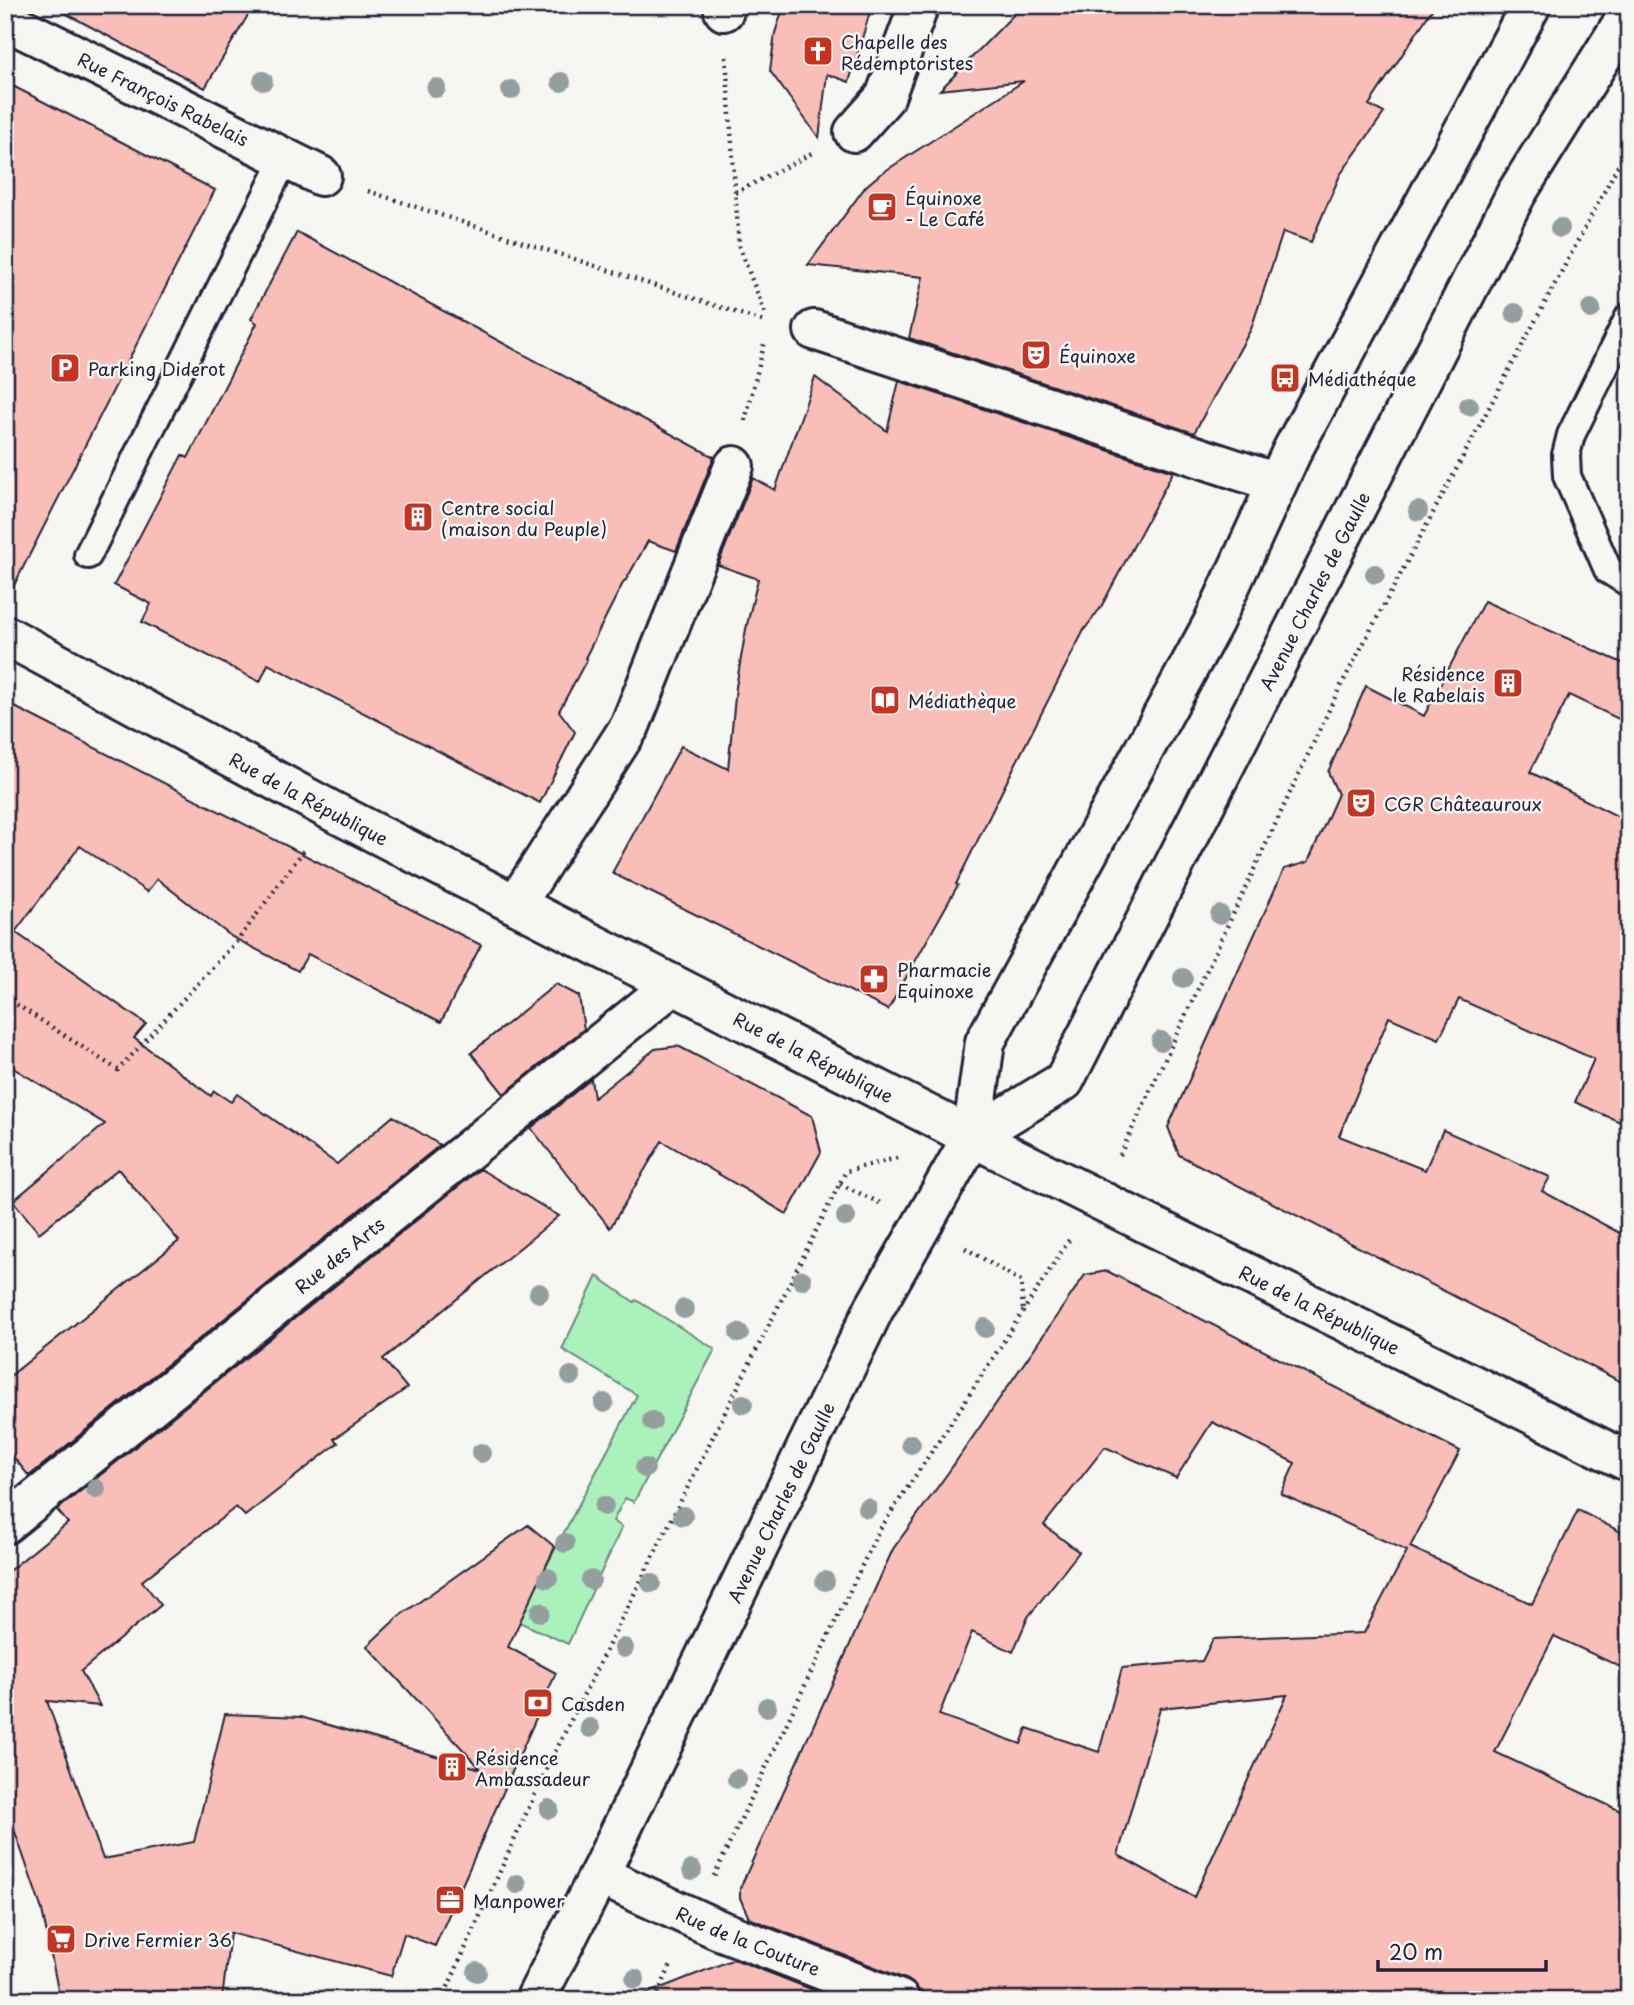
<svg xmlns="http://www.w3.org/2000/svg" width="1634" height="2005" font-family="'Playpen Sans',sans-serif">
  <style>
    .green { fill: #abf1bc; stroke: #668a7c; stroke-width: 2 }
    .building { fill: #fabeb8; stroke: #22223b; stroke-width: 2; fill-rule: evenodd }
    .lines { fill: none; stroke-linecap: round; stroke-linejoin: round }
    .service-casing { stroke: #22223b; stroke-width: 32 }
    .pedestrian-casing { stroke: #22223b; stroke-width: 44 }
    .minor-casing { stroke: #22223b; stroke-width: 44 }
    .secondary-casing { stroke: #22223b; stroke-width: 44 }
    .path { stroke: #22223b; stroke-width: 4.5; stroke-dasharray: 2 5; stroke-linecap: butt }
    .service { stroke: #f6f6f2; stroke-width: 26 }
    .pedestrian { stroke: #f6f6f2; stroke-width: 38 }
    .minor { stroke: #f6f6f2; stroke-width: 38 }
    .secondary { stroke: #f6f6f2; stroke-width: 38 }
    .tree { fill: #949e9f }
    .labels { text-anchor: middle; dominant-baseline: central; stroke-width: 5; stroke-linejoin: round; paint-order: stroke }
    .poi-label { font-size: 18px; fill: #22223b; stroke: #f6f6f2; text-anchor: start }
    .street-label { font-size: 18px; fill: #22223b; stroke: #f6f6f2 }
  </style>
  <rect width="100%" height="100%" fill="#f6f6f2"/>
  <filter id="ink" filterUnits="userSpaceOnUse"><feTurbulence type="fractalNoise" baseFrequency=".0143" numOctaves="2"/><feDisplacementMap in="SourceGraphic" scale="14" xChannelSelector="R" yChannelSelector="G"/><feConvolveMatrix kernelMatrix="1 2 1 2 8 2 1 2 1" color-interpolation-filters="sRGB"/></filter>
  <g filter="url(#ink)">
    <!-- green -->
    <path class="green" d="M597,1276L634,1302L636,1300L715,1349L634,1502L625,1498L613,1521L622,1527L568,1644L517,1621L637,1395L562,1349Z"/>
    <!-- building -->
    <path class="building" d="M50,5H254L205,88Z
      M784,5H872L849,82L827,74L819,138L770,71L775,33Z
      M1023,5H1435L1369,105L1384,113L1340,175L1311,242L1283,232L1251,329L1194,433L909,338L923,277L808,265L866,186L879,175L1024,81L940,90Z
      M5,82L215,190L5,603Z
      M297,232L714,457L676,551L648,541L626,580L624,581L585,658L587,659L559,711L575,732L540,803L268,664L260,682L142,622L151,604L114,585L182,455L188,458L257,323L251,319Z
      M815,377L887,431L899,381L1173,472L1101,607L1084,630L1011,773L956,884L958,885L888,1010L612,873L681,746L728,769L736,687L746,629L758,579L718,565L753,478L775,490Z
      M1484,601L1629,666V724L1569,695L1530,772L1629,822V1126L1575,1102L1594,1059L1459,999L1439,1039L1389,1017L1339,1136L1425,1170L1443,1130L1550,1177L1542,1191L1629,1238V1386L1179,1155L1168,1127L1284,869L1308,862L1338,794L1328,772L1366,686L1424,716Z
      M5,702L481,945L441,1022L308,954L298,971L232,937L157,879L147,892L80,846L15,932L146,1024L134,1038L211,1096L214,1091L231,1102L237,1094L337,1164L393,1116L440,1145L29,1476L5,1447V1380L179,1241L118,1169L39,1233L13,1201L105,1124L5,1063Z
      M556,984L579,996L584,1029L504,1094L471,1053Z
      M678,1046L812,1116L821,1152L787,1214L662,1141L610,1228L531,1128L591,1079L594,1098L655,1049Z
      M480,1169L559,1216L383,1359L407,1388L334,1439L338,1443L245,1516L236,1507L142,1581L161,1605L81,1671L100,1706L47,1701L103,1859L194,1842L225,1714L301,1717L481,1769L367,1646L398,1617L528,1525L555,1547L508,1647L556,1673L435,1946L404,1934L391,1976L230,1933L222,2000H60L42,1910L5,1803V1574L68,1523L57,1510Z
      M1107,1271L1460,1451L1410,1547L1532,1604L1578,1510L1629,1536V1671L1554,1636L1495,1752L1629,1815V2000H921L917,1987L908,1980L749,1918L740,1898V1888L893,1549L950,1470L1085,1275ZM1212,1422L1295,1463L1281,1494L1407,1551L1364,1633L1213,1639L1202,1661L1122,1668L1099,1752L1027,1728L1021,1744L939,1715L972,1632L1013,1652L1028,1617L1079,1552L1044,1525L1105,1447L1176,1478ZM1287,1695L1194,1897L1118,1855L1160,1708Z
      M734,1959L839,2000H638V1997Z"/>
    <g class="lines">
      <!-- service casing -->
      <g class="service-casing">
        <path id="service" d="M1629,317L1571,435L1566,455L1567,476L1608,570L1629,583
          M88,555L285,158"/>
      </g>
      <!-- pedestrian casing -->
      <g class="pedestrian-casing">
        <path id="pedestrian" d="M724,11L725,5
          M854,132L885,97L919,5
          M814,330L1277,483
          M516,904L630,726L734,466"/>
      </g>
      <!-- minor casing -->
      <g class="minor-casing">
        <g id="minor">
          <path id="s1" d="M5,20L321,176"/>
          <path id="s2" d="M972,1137L1629,1462"/>
          <path id="s3" d="M5,1524L673,985"/>
          <path id="s4" d="M599,1875L717,1929L900,2000"/>
        </g>
      </g>
      <!-- secondary casing -->
      <g class="secondary-casing">
        <g id="secondary">
          <path id="s5" d="M5,635L332,811L972,1137"/>
          <path id="s6" d="M972,1137L1064,1081L1516,194L1629,13"/>
          <path id="s7" d="M535,2000L599,1875L874,1309L972,1137L985,1042L1213,623L1292,451L1531,5"/>
        </g>
      </g>
      <!-- path -->
      <path class="path" d="M726,57L739,246L766,316
        M368,191L765,322
        M735,193L812,153
        M745,421L765,341
        M5,997L118,1070L238,940L304,850
        M1120,1155L1336,695L1629,145
        M840,1184L880,1203
        M965,1248L1021,1281L1023,1312
        M714,1876L878,1532L962,1406L1069,1240
        M442,2000L544,1774L846,1171L901,1157
        M655,2000L672,1963"/>
      <!-- service -->
      <use href="#service" class="service"/>
      <!-- pedestrian -->
      <use href="#pedestrian" class="pedestrian"/>
      <!-- minor -->
      <use href="#minor" class="minor"/>
      <!-- secondary -->
      <use href="#secondary" class="secondary"/>
    </g>
    <!-- trees -->
    <g class="tree">
      <circle cx="263" cy="81" r="10"/>
      <circle cx="561" cy="82" r="10"/>
      <circle cx="436" cy="88" r="10"/>
      <circle cx="511" cy="90" r="10"/>
      <circle cx="1560" cy="228" r="10"/>
      <circle cx="1591" cy="309" r="10"/>
      <circle cx="1515" cy="313" r="10"/>
      <circle cx="1469" cy="406" r="10"/>
      <circle cx="1418" cy="511" r="10"/>
      <circle cx="1375" cy="574" r="10"/>
      <circle cx="1220" cy="915" r="10"/>
      <circle cx="1183" cy="978" r="10"/>
      <circle cx="1161" cy="1041" r="10"/>
      <circle cx="846" cy="1217" r="10"/>
      <circle cx="802" cy="1280" r="10"/>
      <circle cx="539" cy="1293" r="10"/>
      <circle cx="684" cy="1309" r="10"/>
      <circle cx="985" cy="1328" r="10"/>
      <circle cx="739" cy="1333" r="10"/>
      <circle cx="571" cy="1376" r="10"/>
      <circle cx="604" cy="1403" r="10"/>
      <circle cx="743" cy="1404" r="10"/>
      <circle cx="652" cy="1421" r="10"/>
      <circle cx="911" cy="1444" r="10"/>
      <circle cx="481" cy="1453" r="10"/>
      <circle cx="645" cy="1468" r="10"/>
      <circle cx="96" cy="1489" r="10"/>
      <circle cx="604" cy="1506" r="10"/>
      <circle cx="867" cy="1508" r="10"/>
      <circle cx="683" cy="1516" r="10"/>
      <circle cx="565" cy="1543" r="10"/>
      <circle cx="548" cy="1578" r="10"/>
      <circle cx="591" cy="1580" r="10"/>
      <circle cx="825" cy="1581" r="10"/>
      <circle cx="651" cy="1583" r="10"/>
      <circle cx="540" cy="1612" r="10"/>
      <circle cx="624" cy="1648" r="10"/>
      <circle cx="767" cy="1707" r="10"/>
      <circle cx="590" cy="1728" r="10"/>
      <circle cx="737" cy="1779" r="10"/>
      <circle cx="549" cy="1809" r="10"/>
      <circle cx="692" cy="1870" r="10"/>
      <circle cx="517" cy="1884" r="10"/>
      <circle cx="477" cy="1972" r="10"/>
      <circle cx="635" cy="1979" r="10"/>
    </g>
  </g>
  <!-- icons -->
  <defs>
    <g id="church-square" transform="scale(1.575)"><rect x="-9" y="-9" width="18" height="18" rx="4" fill="#c8321e" stroke="#f6f6f2"/><path d="M-1.2-6h2.4v3.5h3.3v2.4h-3.3V6h-2.4V-.1h-3.3v-2.4h3.3Z" fill="#fff"/></g>
    <g id="cafe-square" transform="scale(1.575)"><rect x="-9" y="-9" width="18" height="18" rx="4" fill="#c8321e" stroke="#f6f6f2"/><path d="M-5.5-4.5H6V0H3Q3 3.5 0 3.5H-2.5Q-5.5 3.5-5.5 0ZM3-3.2v2h1.7v-2ZM-6 4.5H4V6H-6Z" fill="#fff"/></g>
    <g id="theatre-square" transform="scale(1.575)"><rect x="-9" y="-9" width="18" height="18" rx="4" fill="#c8321e" stroke="#f6f6f2"/><path d="M-5-5.5Q0-4 5-5.5V0Q5 5 0 6Q-5 5-5 0ZM-3.3-2.5H-1v1.5H-3.3ZM1-2.5H3.3v1.5H1ZM-2.8 1Q0 5.5 2.8 1Z" fill="#fff"/></g>
    <g id="parking-square" transform="scale(1.575)"><rect x="-9" y="-9" width="18" height="18" rx="4" fill="#c8321e" stroke="#f6f6f2"/><path d="M-3.5-5.5H1a3.5 3.5 0 0 1 0 7H-1V5.5H-3.5ZM-1-3.4V-.6H.8a1.4 1.4 0 0 0 0-2.8Z" fill="#fff"/></g>
    <g id="bus-square" transform="scale(1.575)"><rect x="-9" y="-9" width="18" height="18" rx="4" fill="#c8321e" stroke="#f6f6f2"/><path d="M-5-6H5V4H4V6H2V4H-2V6H-4V4H-5ZM-3.5-4V0h7V-4ZM-3.5 1.2v1.5H-2V1.2ZM2 1.2v1.5H3.5V1.2Z" fill="#fff"/></g>
    <g id="building-square" transform="scale(1.575)"><rect x="-9" y="-9" width="18" height="18" rx="4" fill="#c8321e" stroke="#f6f6f2"/><path d="M-4-6H4V6H1V3H-1V6H-4ZM-2.5-4.3h1.7v1.8h-1.7ZM.8-4.3h1.7v1.8H.8ZM-2.5-1h1.7V.8h-1.7ZM.8-1h1.7V.8H.8Z" fill="#fff"/></g>
    <g id="library-square" transform="scale(1.575)"><rect x="-9" y="-9" width="18" height="18" rx="4" fill="#c8321e" stroke="#f6f6f2"/><path d="M-6-4Q-3-5.5-.7-3.5V5Q-3 3-6 4ZM6-4Q3-5.5 .7-3.5V5Q3 3 6 4Z" fill="#fff"/></g>
    <g id="pharmacy-square" transform="scale(1.575)"><rect x="-9" y="-9" width="18" height="18" rx="4" fill="#c8321e" stroke="#f6f6f2"/><path d="M-2-6h4v4h4v4h-4v4h-4v-4h-4v-4h4Z" fill="#fff"/></g>
    <g id="bank-square" transform="scale(1.575)"><rect x="-9" y="-9" width="18" height="18" rx="4" fill="#c8321e" stroke="#f6f6f2"/><path d="M-6-4H6V4H-6ZM0-2.3a2.3 2.3 0 1 0 0 4.6a2.3 2.3 0 1 0 0-4.6Z" fill="#fff"/></g>
    <g id="office-square" transform="scale(1.575)"><rect x="-9" y="-9" width="18" height="18" rx="4" fill="#c8321e" stroke="#f6f6f2"/><path d="M-6-3h4V-5.5h4V-3h4V5H-6ZM-1-4.5V-3h2v-1.5ZM-6 0V1H6V0Z" fill="#fff"/></g>
    <g id="supermarket-square" transform="scale(1.575)"><rect x="-9" y="-9" width="18" height="18" rx="4" fill="#c8321e" stroke="#f6f6f2"/><path d="M-6-5.5h2.5l.6 2H6L4.5 2H-2.5L-4.4-4H-6ZM-1.5 3.2a1.3 1.3 0 1 0 .1 0ZM3 3.2a1.3 1.3 0 1 0 .1 0Z" fill="#fff"/></g>
  </defs>
  <g fill-rule="evenodd">
    <use href="#church-square" x="818" y="51"/>
    <use href="#cafe-square" x="882" y="207"/>
    <use href="#theatre-square" x="1036" y="355"/>
    <use href="#parking-square" x="65" y="368"/>
    <use href="#bus-square" x="1285" y="378"/>
    <use href="#building-square" x="418" y="517"/>
    <use href="#building-square" x="1508" y="683"/>
    <use href="#library-square" x="885" y="700"/>
    <use href="#theatre-square" x="1361" y="803"/>
    <use href="#pharmacy-square" x="874" y="979"/>
    <use href="#bank-square" x="538" y="1703"/>
    <use href="#building-square" x="452" y="1767"/>
    <use href="#office-square" x="450" y="1900"/>
    <use href="#supermarket-square" x="61" y="1939"/>
  </g>
  <g class="labels">
    <!-- poi labels -->
    <g class="poi-label">
      <text x="841" y="41">Chapelle des<tspan x="841" dy="21">Rédemptoristes</tspan></text>
      <text x="905" y="197">Équinoxe<tspan x="905" dy="21">- Le Café</tspan></text>
      <text x="1059" y="355">Équinoxe</text>
      <text x="88" y="368">Parking Diderot</text>
      <text x="1308" y="378">Médiathéque</text>
      <text x="441" y="507">Centre social<tspan x="441" dy="21">(maison du Peuple)</tspan></text>
      <text x="1485" y="673" text-anchor="end">Résidence<tspan x="1485" dy="21">le Rabelais</tspan></text>
      <text x="908" y="700">Médiathèque</text>
      <text x="1384" y="803">CGR Châteauroux</text>
      <text x="897" y="969">Pharmacie<tspan x="897" dy="21">Equinoxe</tspan></text>
      <text x="561" y="1703">Casden</text>
      <text x="475" y="1757">Résidence<tspan x="475" dy="21">Ambassadeur</tspan></text>
      <text x="473" y="1900">Manpower</text>
      <text x="84" y="1939">Drive Fermier 36</text>
    </g>
    <!-- street labels -->
    <g class="street-label">
      <text stroke="none"><textPath href="#s1" startOffset="177">Rue François Rabelais</textPath></text>
      <text stroke="none"><textPath href="#s6" startOffset="658">Avenue Charles de Gaulle</textPath></text>
      <text stroke="none"><textPath href="#s5" startOffset="345">Rue de la République</textPath></text>
      <text stroke="none"><textPath href="#s5" startOffset="912">Rue de la République</textPath></text>
      <text stroke="none"><textPath href="#s3" startOffset="429">Rue des Arts</textPath></text>
      <text stroke="none"><textPath href="#s2" startOffset="388">Rue de la République</textPath></text>
      <text stroke="none"><textPath href="#s7" startOffset="555">Avenue Charles de Gaulle</textPath></text>
      <text stroke="none"><textPath href="#s4" startOffset="163">Rue de la Couture</textPath></text>
    </g>
  </g>
  <!-- margin -->
  <rect width="1634" height="2005" fill="none" stroke="#f6f6f2" stroke-width="28"/>
  <rect x="14" y="14" width="1606" height="1977" fill="none" stroke="#22223b" stroke-width="2.5" filter="url(#ink)"/>
  <!-- scale -->
  <path d="M1378 1960v10h168v-10" fill="none" stroke="#22223b" stroke-width="3.5"/>
  <text x="1389" y="1960" font-size="21" fill="#22223b" stroke="#f6f6f2" stroke-width="5" paint-order="stroke">20 m</text>
</svg>
